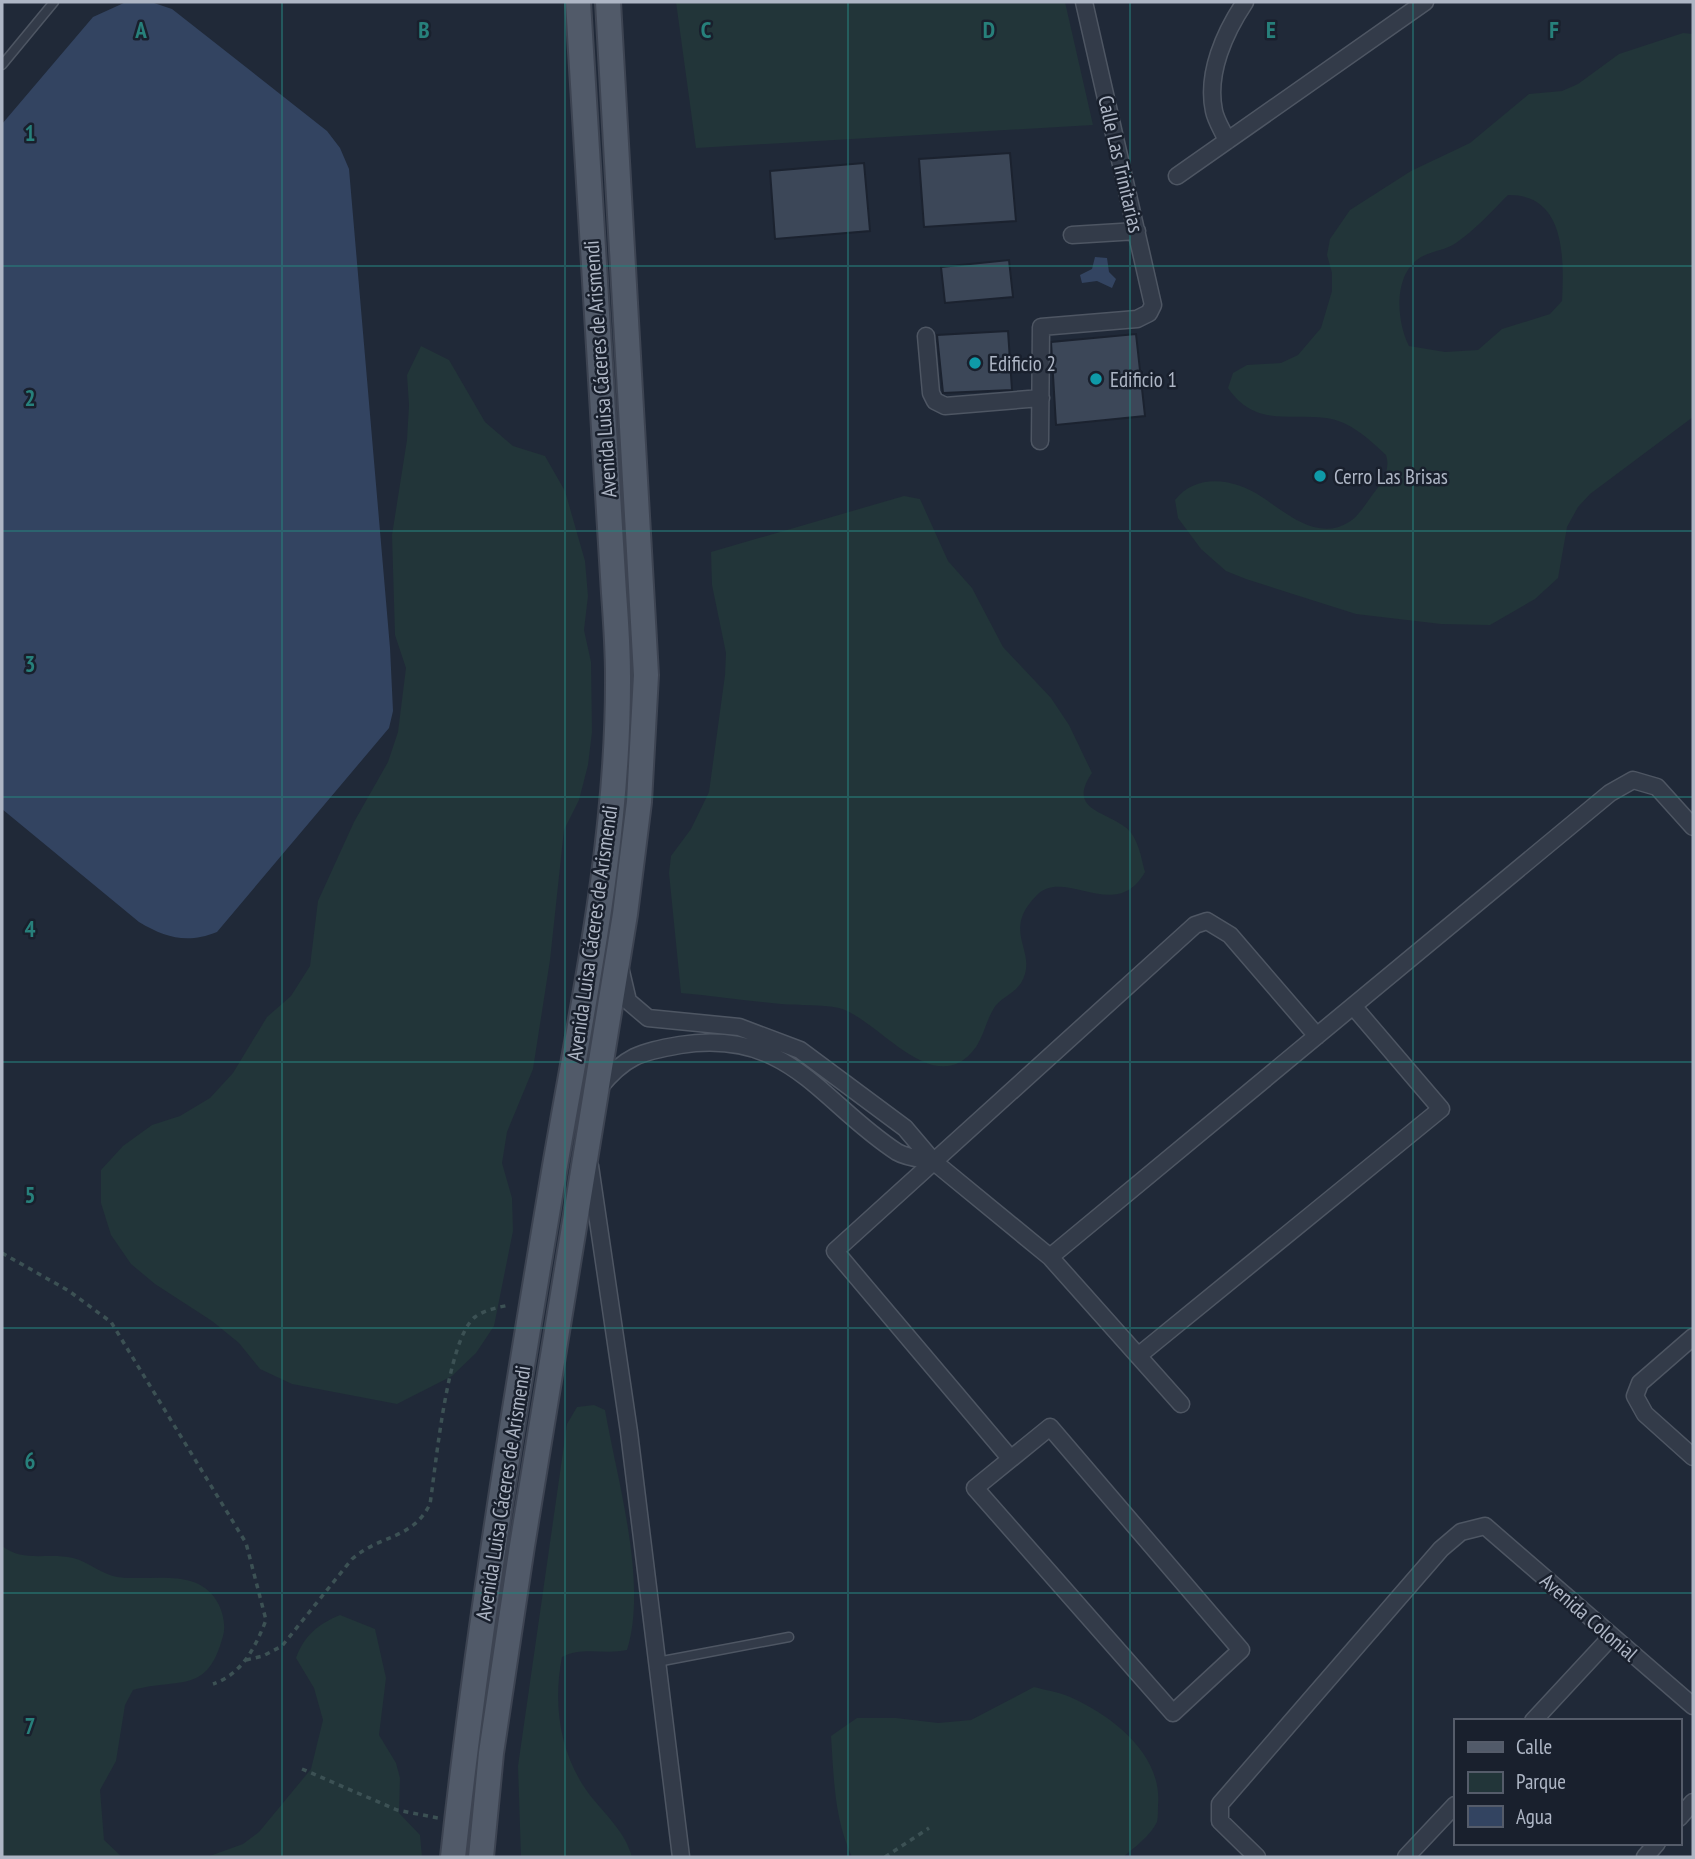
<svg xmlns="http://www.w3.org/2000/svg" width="1695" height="1859" font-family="'PT Sans Narrow',sans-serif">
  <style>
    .green { fill: #223539; fill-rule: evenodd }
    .water { fill: #334461 }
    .building { fill: #3c4758; stroke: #1b222f; stroke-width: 2 }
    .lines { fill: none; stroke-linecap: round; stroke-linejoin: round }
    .service-casing { stroke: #4e5663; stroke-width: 11 }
    .minor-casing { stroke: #4e5663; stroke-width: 19 }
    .primary-casing { stroke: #3d4452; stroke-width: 28 }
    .path { stroke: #3c5154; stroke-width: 3.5; stroke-dasharray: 5 5; stroke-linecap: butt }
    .service { stroke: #333b49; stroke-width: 8 }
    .minor { stroke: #333b49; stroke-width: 16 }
    .primary { stroke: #515a69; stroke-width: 24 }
    .grid { fill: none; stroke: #27807b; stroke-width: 2; stroke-opacity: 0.55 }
    .culture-dot { fill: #0f9aa8; stroke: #19202d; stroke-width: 2.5 }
    .labels { text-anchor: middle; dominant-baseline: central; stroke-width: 5; stroke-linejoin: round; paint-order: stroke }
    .street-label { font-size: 21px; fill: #aeb6c5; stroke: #19202d }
    .poi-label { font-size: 21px; fill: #aeb6c5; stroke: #19202d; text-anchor: start }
    .grid-label { font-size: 23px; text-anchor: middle; font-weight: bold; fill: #27807b; stroke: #19202d; stroke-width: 5; stroke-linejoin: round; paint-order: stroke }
  </style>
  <rect width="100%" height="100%" fill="#202938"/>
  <!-- green -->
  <path class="green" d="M676,2H1065L1093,125L696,148Z
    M1683,33L1693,34V417L1590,494L1578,507L1567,527L1558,578L1535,599L1490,625L1441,624L1356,614L1246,579L1226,571L1201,549L1178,518L1175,500C1196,473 1234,478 1262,497C1286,513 1318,542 1349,522C1358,517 1367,502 1373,494C1382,483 1391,469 1386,455C1369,439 1350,421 1326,418C1287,413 1255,427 1228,388L1233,373L1247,365L1281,363L1298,355L1321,328L1332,291V273L1327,255L1330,239L1350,210L1411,171L1470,143L1529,94L1562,91L1578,84L1619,54ZM1508,195C1566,194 1564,259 1562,301L1550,314L1502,329L1478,350L1445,352L1409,346C1396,320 1393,274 1421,257C1432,251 1446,250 1456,243C1475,230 1492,211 1508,195Z
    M421,346L449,360L485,422L513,446L545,456L565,491L585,561L588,596L584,630L591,662L592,732L588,765L579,800L564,830L550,960L533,1069L507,1132L502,1163L512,1198L513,1231L494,1326L476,1353L452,1376L397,1404L292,1384L260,1369L239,1343L212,1321L155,1284L131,1264L111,1235L101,1203V1170L123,1146L152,1125L180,1116L210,1098L233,1073L267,1017L291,996L310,966L318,901L354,822L388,762L398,732L406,668L395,635L392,535L407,440L409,405L407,375Z
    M904,496L920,499L948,561L972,588L1003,647L1051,698L1069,725L1092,773C1067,809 1104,811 1125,827C1138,836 1141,857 1145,872C1116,924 1065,867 1037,895C999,933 1040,951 1021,983C1015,993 1000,998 994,1008C986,1021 984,1035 976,1047C935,1104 878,1018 839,1008C821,1004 800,1006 781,1004C748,1001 714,996 681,993L669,873L671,856L691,829L709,792L725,675L726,653L712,585L711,552Z
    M594,1405L605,1410C617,1479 648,1583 627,1650C604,1655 583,1646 562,1657C552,1707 561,1760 593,1799C608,1817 626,1834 632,1857H521L518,1766L567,1424L577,1407Z
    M2,1546C24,1563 48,1552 73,1558C89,1562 101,1574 117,1577C152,1582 200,1566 219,1605C223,1614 226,1626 223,1636C207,1695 182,1677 133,1690L125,1705L116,1761L100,1790L104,1840L122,1857H2Z
    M340,1615L375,1629L386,1678L379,1735L396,1763L400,1778L399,1813L420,1835L422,1857H207L243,1844L259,1832L311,1769L323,1720L314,1688L296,1658C304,1636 318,1624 340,1615Z
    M1034,1687C1045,1690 1059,1692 1070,1697C1113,1716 1163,1755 1158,1806C1158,1811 1158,1818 1157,1822C1151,1835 1134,1848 1123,1857H852C834,1818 834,1779 831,1736L857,1718H896L938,1723L971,1720Z"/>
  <!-- water -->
  <path class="water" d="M126,2H151L172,9L327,131L340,148L349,169L390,648L393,711L389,728L217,932C187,944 166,938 139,922L2,809V124L93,17Z
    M1095,257L1107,258L1109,272L1116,279L1112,288L1097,281L1082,283L1080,275L1092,269Z"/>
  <!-- building -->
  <path class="building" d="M1010,153L1016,221L924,227L919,159Z
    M864,163L870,231L775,239L770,171Z
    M1009,260L1013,297L945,303L941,267Z
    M1008,331L1012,390L943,393L937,335Z
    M1136,334L1145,416L1056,425L1051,342Z"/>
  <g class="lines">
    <!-- service casing -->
    <g class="service-casing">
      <path id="service" d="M2,65L54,2
        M657,1662L789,1637"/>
    </g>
    <!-- minor casing -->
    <g class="minor-casing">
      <path id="minor" d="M1227,141C1223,131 1216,121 1214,111C1206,73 1225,32 1245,2
        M1177,176L1425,2
        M1072,235L1137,231
        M926,336L931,393L935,401L945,406L1041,398
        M1040,441L1041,327L1137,319L1149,313L1153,305L1084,2
        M620,967L628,1001L648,1018L739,1027L800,1050L905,1128L933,1161L1050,1257L1610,793L1633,780L1657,787L1693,827
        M599,1088C625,1056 640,1052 680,1045C790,1028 820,1102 897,1152C907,1158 922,1159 933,1161
        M590,1166L629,1432L681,1857
        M1050,1257L1181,1404
        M1693,1337L1640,1383L1635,1396L1645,1414L1693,1457
        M1138,1356L1441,1109L1353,1006
        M1050,1427L1241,1650L1173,1713L975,1488Z
        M1010,1458L835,1251L1195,925L1207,921L1230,935L1317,1036
        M1533,1721L1611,1637
        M1679,1818L1693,1802
        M1257,1857L1220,1821V1804L1441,1549L1461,1532L1485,1526L1693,1706
        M1406,1857L1455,1805
        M1645,1857L1657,1843"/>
    </g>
    <!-- primary casing -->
    <g class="primary-casing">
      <path id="primary" d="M453,1857C478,1628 516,1399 554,1172C582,1008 619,842 618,676C618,648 616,620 614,593L578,2
        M481,1857L491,1753L522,1546L625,914L639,802L646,675L608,2"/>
    </g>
    <!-- path -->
    <path class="path" d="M2,1253L69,1291L111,1322L246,1543L266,1620C255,1648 242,1674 213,1684
      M246,1660L263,1656L282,1646L352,1559C381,1534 412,1540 430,1504C436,1466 447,1339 475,1317C484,1310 499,1307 510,1305
      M302,1769L397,1810L438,1818
      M885,1857L929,1828"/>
    <!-- service -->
    <use href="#service" class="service"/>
    <!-- minor -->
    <use href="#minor" class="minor"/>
    <!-- primary -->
    <use href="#primary" class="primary"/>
  </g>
  <!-- grid -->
  <path class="grid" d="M282,2V1857M565,2V1857M848,2V1857M1130,2V1857M1413,2V1857M2,266H1693M2,531H1693M2,797H1693M2,1062H1693M2,1328H1693M2,1593H1693"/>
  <!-- markers -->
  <g class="culture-dot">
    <circle cx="975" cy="363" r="7"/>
    <circle cx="1096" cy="379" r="7"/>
    <circle cx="1320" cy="476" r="7"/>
  </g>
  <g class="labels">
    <!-- street labels -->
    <g class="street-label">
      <text transform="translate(1121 164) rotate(77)">Calle Las Trinitarias</text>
      <text transform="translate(600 369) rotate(-94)">Avenida Luisa Cáceres de Arismendi</text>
      <text transform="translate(592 933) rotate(-82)">Avenida Luisa Cáceres de Arismendi</text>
      <text transform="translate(503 1493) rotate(-81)">Avenida Luisa Cáceres de Arismendi</text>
      <text transform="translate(1589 1617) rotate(41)">Avenida Colonial</text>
    </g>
    <!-- poi labels -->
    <g class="poi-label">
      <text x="989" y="363">Edificio 2</text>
      <text x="1110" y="379">Edificio 1</text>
      <text x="1334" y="476">Cerro Las Brisas</text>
    </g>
  </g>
  <g class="grid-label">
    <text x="141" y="38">A</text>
    <text x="424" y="38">B</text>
    <text x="706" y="38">C</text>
    <text x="989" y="38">D</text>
    <text x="1271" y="38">E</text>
    <text x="1554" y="38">F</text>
    <text x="30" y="141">1</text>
    <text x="30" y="406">2</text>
    <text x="30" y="672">3</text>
    <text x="30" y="937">4</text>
    <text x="30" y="1203">5</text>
    <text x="30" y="1469">6</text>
    <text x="30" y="1734">7</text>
  </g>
  <!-- border -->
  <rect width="1695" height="1859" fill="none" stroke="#aeb6c5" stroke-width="7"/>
  <!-- legend -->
  <rect x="1454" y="1719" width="228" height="126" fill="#19202d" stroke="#555c6a" stroke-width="2"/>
  <rect x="1468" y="1742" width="35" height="10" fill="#515a69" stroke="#555c6a" stroke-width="2"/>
  <text x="1516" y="1754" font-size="21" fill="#aeb6c5">Calle</text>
  <rect x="1468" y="1772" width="35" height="21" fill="#223539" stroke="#555c6a" stroke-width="2"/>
  <text x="1516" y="1789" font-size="21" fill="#aeb6c5">Parque</text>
  <rect x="1468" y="1806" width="35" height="21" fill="#334461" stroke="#555c6a" stroke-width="2"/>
  <text x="1516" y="1824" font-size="21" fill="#aeb6c5">Agua</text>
</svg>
